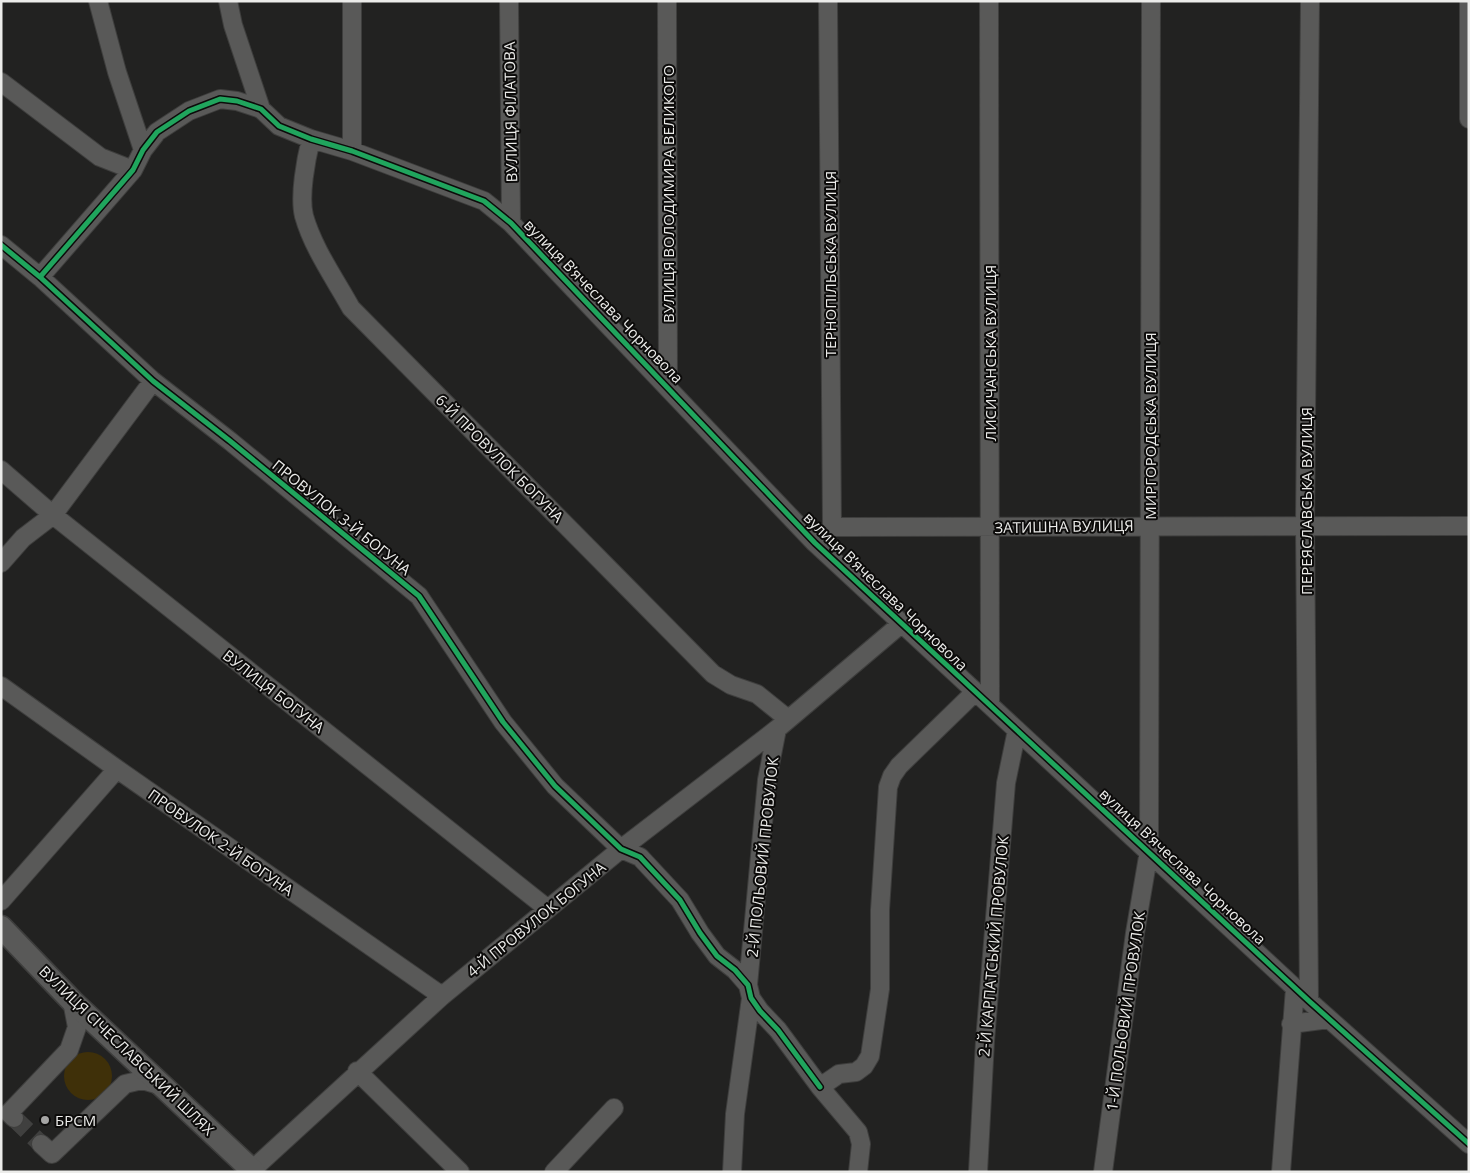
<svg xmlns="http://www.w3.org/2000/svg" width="1470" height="1173" font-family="'Open Sans',sans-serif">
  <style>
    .green { fill: #3f3009 }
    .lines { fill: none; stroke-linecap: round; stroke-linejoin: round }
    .minor-tunnel { stroke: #40403f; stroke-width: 18; stroke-dasharray: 18 9; stroke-linecap: butt }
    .minor-casing { stroke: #3e3e3d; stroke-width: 20 }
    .major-casing { stroke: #3e3e3d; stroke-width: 25 }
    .minor { stroke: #595958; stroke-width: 18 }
    .major { stroke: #595958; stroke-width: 22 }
    .cycleway-casing { stroke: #0c0b0a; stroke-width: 8 }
    .cycleway { stroke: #20a55d; stroke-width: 5 }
    .poi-dot { fill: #a5a5a4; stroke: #0c0b0a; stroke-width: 2 }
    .labels { text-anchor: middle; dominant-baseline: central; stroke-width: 4; stroke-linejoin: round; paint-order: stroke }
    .street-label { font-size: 15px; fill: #ececea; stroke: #0c0b0a }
    .poi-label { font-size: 15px; fill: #ececea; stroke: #0c0b0a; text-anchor: start }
  </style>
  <rect width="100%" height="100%" fill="#222221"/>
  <!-- green -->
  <path class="green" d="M64 1076a24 24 0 1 1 48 0a24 24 0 1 1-48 0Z"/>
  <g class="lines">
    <!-- minor-tunnel -->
    <path class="minor-tunnel" d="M14,1118L41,1144"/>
    <!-- minor casing -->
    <g class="minor-casing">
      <path id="minor" d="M98,1L117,72L143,150
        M228,1L233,25L261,109
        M352,1V151
        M509,1L511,223
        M667,1L668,386
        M828,1L832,527
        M989,1L990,705
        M1469,1V119
        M1,82L100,157L133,170
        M311,139C306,159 299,196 304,216C313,248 335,279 351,308L713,674L731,685L757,694L788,719
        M1,245L40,277L153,381L230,441L419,596L503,722L555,786L621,849L640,857L680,900L700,933L717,956L735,970L748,985L751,998L760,1011L778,1030L820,1087
        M40,277L133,170L143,150L157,132L189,111L220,99L237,101L261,109L279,126L311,139L352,151L484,201L511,223L815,543L1309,1001L1469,1144
        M1,470L53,515L548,909
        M815,543L832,527L1469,526
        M1,563L23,538L53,515L153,381
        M1,686L117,769L442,996
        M1,901L117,769
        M748,985L767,780L777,729
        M1309,1001L1305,525L1310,1
        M1291,1024L1329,1019
        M357,1071L460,1172
        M14,1118L9,1113L69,1050L77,1027L72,1001
        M41,1144L52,1154L125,1084L142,1080L162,1086
        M252,1170L442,996L621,849L777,729L901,624
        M554,1172L614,1108
        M732,1172L735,1114L751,998
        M858,1172L861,1144L858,1132L820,1087L839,1074L856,1072L864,1066L870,1056L880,989V910L888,787L892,776L899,766L974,693
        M978,1172L985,1041L1006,783L1017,730
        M1103,1172L1135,933L1149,851L1151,1
        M1281,1172L1295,988"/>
    </g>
    <!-- major casing -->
    <g class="major-casing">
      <path id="major" d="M1,927L72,1001L254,1172"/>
    </g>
    <!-- minor -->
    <use href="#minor" class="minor"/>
    <!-- major -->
    <use href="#major" class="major"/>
    <!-- cycleway casing -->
    <g class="cycleway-casing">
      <path id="cycleway" d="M1,245L40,277L153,381L230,441L419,596L503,722L555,786L621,849L640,857L680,900L700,933L717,956L735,970L748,985L751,998L760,1011L778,1030L820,1087
        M40,277L133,170L143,150L157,132L189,111L220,99L237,101L261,109L279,126L311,139L352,151L484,201L511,223L815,543L1309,1001L1469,1144"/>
    </g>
    <!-- cycleway -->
    <use href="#cycleway" class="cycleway"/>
  </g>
  <!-- markers -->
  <circle class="poi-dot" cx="45" cy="1120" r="5"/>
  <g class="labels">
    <!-- street labels -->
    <g class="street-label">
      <text transform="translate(510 112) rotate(-91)">ВУЛИЦЯ ФІЛАТОВА</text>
      <text transform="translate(668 194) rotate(-90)">ВУЛИЦЯ ВОЛОДИМИРА ВЕЛИКОГО</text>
      <text transform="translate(830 264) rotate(-90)">ТЕРНОПІЛЬСЬКА ВУЛИЦЯ</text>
      <text transform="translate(604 301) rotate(46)">вулиця Вʼячеслава Чорновола</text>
      <text transform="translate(990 353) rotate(-90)">ЛИСИЧАНСЬКА ВУЛИЦЯ</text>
      <text transform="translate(1150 426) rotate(-90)">МИРГОРОДСЬКА ВУЛИЦЯ</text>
      <text transform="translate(500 458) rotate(45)">6-Й ПРОВУЛОК БОГУНА</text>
      <text transform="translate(1306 501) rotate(-90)">ПЕРЕЯСЛАВСЬКА ВУЛИЦЯ</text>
      <text transform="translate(342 517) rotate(39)">ПРОВУЛОК 3-Й БОГУНА</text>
      <text transform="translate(1064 526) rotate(-1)">ЗАТИШНА ВУЛИЦЯ</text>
      <text transform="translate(886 591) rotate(44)">вулиця Вʼячеслава Чорновола</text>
      <text transform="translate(274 691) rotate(38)">ВУЛИЦЯ БОГУНА</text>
      <text transform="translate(221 842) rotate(35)">ПРОВУЛОК 2-Й БОГУНА</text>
      <text transform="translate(762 857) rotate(-84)">2-Й ПОЛЬОВИЙ ПРОВУЛОК</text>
      <text transform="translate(1183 866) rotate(43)">вулиця Вʼячеслава Чорновола</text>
      <text transform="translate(536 919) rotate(-39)">4-Й ПРОВУЛОК БОГУНА</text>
      <text transform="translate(993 946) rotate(-85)">2-Й КАРПАТСЬКИЙ ПРОВУЛОК</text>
      <text transform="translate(1125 1011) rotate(-82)">1-Й ПОЛЬОВИЙ ПРОВУЛОК</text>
      <text transform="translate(127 1050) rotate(44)">ВУЛИЦЯ СІЧЕСЛАВСЬКИЙ ШЛЯХ</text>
    </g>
    <!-- poi labels -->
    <g class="poi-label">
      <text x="55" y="1120">БРСМ</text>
    </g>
  </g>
  <!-- border -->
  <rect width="1470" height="1173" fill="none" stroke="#ececea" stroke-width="5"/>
</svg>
